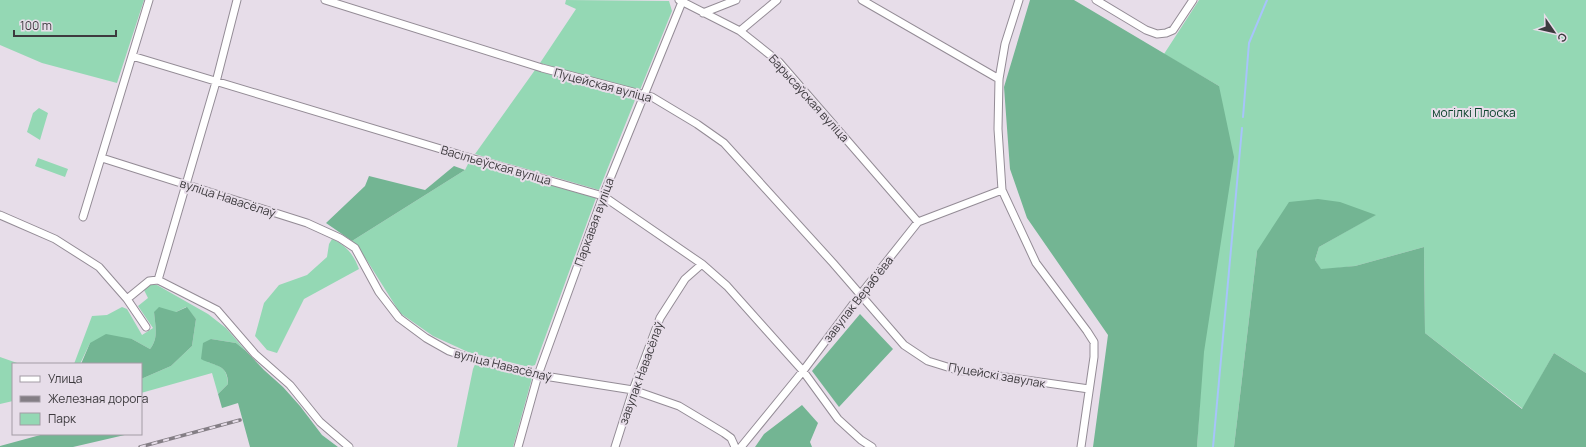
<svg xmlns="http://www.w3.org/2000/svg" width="1586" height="447" font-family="Manrope,sans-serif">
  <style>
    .green { fill: #94d8b4 }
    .forest { fill: #73b593 }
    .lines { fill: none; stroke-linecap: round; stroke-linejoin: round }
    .stream { stroke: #a7c4fb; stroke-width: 2 }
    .street-casing { stroke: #948c96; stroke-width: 9 }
    .street { stroke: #fff; stroke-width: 7 }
    .rail-casing { stroke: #847e85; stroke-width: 3.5 }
    .rail { stroke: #e7dde9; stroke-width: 2; stroke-dasharray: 6; stroke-linecap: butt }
    .labels { text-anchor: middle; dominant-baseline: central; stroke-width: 4; stroke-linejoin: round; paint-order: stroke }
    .street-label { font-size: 12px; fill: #3d3a3e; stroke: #e7dde9 }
    .park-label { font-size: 12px; fill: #0a422b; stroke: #e7dde9 }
  </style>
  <rect width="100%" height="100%" fill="#e7dde9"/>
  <!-- green -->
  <path class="green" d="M0,0H144L117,83L42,63L0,45Z
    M566,0L669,1L672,11L640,90L636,91L540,63L576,9L565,4Z
    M1199,0H1586V373L1554,353L1523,409L1425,333L1424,247L1355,266L1321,270L1315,260L1319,247L1375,215L1257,251L1234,447H1197L1219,86L1164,54Z
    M535,70L634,98L635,100L599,190L475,154Z
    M39,108L48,113L40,140L27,132L33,113Z
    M38,158L68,169L65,177L35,166Z
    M469,162L596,198L535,365L529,367L468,352L433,336L400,313L366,259L352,241L465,170Z
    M332,239C346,245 354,255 359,269L304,299L277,353L267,350L255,336L264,303L279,285L307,275L327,257L329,244Z
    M149,285H157L208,314L226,328L246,351L236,343L211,339L208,362C222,367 227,368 228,384L218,394L212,373L141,393V379L171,366L192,346L196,319L186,307L176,312H154C155,325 159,338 150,349L132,339L90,343L80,364H74L92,316L107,315L122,307L127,309L142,335L153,328L138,306L148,298L144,290Z
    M0,357L20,364H13V401L0,404Z
    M476,362L530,375L532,378L513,447H457L473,369Z"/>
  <!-- forest -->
  <path class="forest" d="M1030,0H1074L1219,86L1234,157L1204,352L1197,447H1093L1108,335L1027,218L1010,169L1004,87Z
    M454,166L465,170L352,241L326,223L365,186L369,176L425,190Z
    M1318,199L1340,202L1376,215L1319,247L1315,260L1321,269L1355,266L1424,247L1425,333L1522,409L1554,353L1586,373V447H1234L1257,251L1289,202Z
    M159,307L176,312L187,307L196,319L192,346L171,366L141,379V364H81L90,343L106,334L132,339L150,349C159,338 155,325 154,312Z
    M860,314L893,349L839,407L812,371Z
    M211,339L236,343L246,351L264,370L283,387L300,406L322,435L338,447H250L238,403L222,408L218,394L228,384C228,364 216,367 201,359L203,343Z
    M802,405L818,423L810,442L812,447H755L764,434Z
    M44,434H129L73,447H0V446Z"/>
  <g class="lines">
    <!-- stream -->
    <path class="stream" d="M1243,117L1249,43L1267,0
      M1213,447L1242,128"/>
    <!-- street casing -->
    <g class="street-casing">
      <path id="street" d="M325,0L542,68L652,97L697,124L724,143L833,263L904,345L928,361L957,370L1089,389
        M679,0L740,31L779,62L918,222
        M862,0L999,79
        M1019,0L1005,44L999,79L998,129L1002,190L1036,263L1087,331L1094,342V357L1081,447
        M1096,0L1146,30L1157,34L1166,33L1173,30L1193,0
        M703,13L736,0
        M740,31L777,0
        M132,56L474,159L603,196L702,264L727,286L803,371L838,419L861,440L872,447
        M102,158L307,223L340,238L355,248L379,292L399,318L426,338L449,351L467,357L538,375L633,390L679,406L724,433L731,438L735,447
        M0,215L55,239L99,267L127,299L146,327
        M83,217L149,0
        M158,280L216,82L237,0
        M127,299L149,281L158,280L217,310L255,354L290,385L320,422L349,447
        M518,447L538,375L603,196L682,2
        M615,447L633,390L660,318L685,279L702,264
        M741,447L803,371L860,295L918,222L1002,190"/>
    </g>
    <!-- street -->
    <use href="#street" class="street"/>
    <!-- rail casing -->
    <g class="rail-casing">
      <path id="rail" d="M140,447L240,420"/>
    </g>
    <!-- rail -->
    <use href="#rail" class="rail"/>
  </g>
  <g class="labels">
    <!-- street labels -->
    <g class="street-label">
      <text transform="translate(603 85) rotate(15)">Пуцейская вуліца</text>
      <text transform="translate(809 98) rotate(48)">Барысаўская вуліца</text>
      <text transform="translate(496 165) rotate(16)">Васільеўская вуліца</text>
      <text transform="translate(228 198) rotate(18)">вуліца Навасёлаў</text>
      <text transform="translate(594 222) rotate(-70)">Паркавая вуліца</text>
      <text transform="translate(858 299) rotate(-52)">завулак Верабʼёва</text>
      <text transform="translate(503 365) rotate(14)">вуліца Навасёлаў</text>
      <text transform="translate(641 373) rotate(-70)">завулак Навасёлаў</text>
      <text transform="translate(997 375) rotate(10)">Пуцейскі завулак</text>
    </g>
    <!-- park labels -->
    <g class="park-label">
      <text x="1474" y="112">могілкі Плоска</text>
    </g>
  </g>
  <!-- legend -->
  <rect x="12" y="363" width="130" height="72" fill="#e7dde9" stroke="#a39ca5"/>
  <rect x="20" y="376" width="20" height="6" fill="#ffffff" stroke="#a39ca5"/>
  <text x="48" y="383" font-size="12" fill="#3d3a3e">Улица</text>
  <rect x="20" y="396" width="20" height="6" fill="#847e85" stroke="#a39ca5"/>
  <text x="48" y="403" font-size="12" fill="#3d3a3e">Железная дорога</text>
  <rect x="20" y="413" width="20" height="12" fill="#94d8b4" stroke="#a39ca5"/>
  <text x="48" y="423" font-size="12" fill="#3d3a3e">Парк</text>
  <!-- north arrow -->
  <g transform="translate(1554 32) rotate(124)" stroke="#e7dde9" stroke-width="3" paint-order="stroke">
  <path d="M0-3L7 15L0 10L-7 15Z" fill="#3d3a3e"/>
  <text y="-6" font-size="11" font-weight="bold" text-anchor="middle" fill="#3d3a3e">С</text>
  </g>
  <!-- scale -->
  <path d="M14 30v6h102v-6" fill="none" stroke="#3d3a3e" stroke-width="2"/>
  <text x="20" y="30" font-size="12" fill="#3d3a3e" stroke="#e7dde9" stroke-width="3" paint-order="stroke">100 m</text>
</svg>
